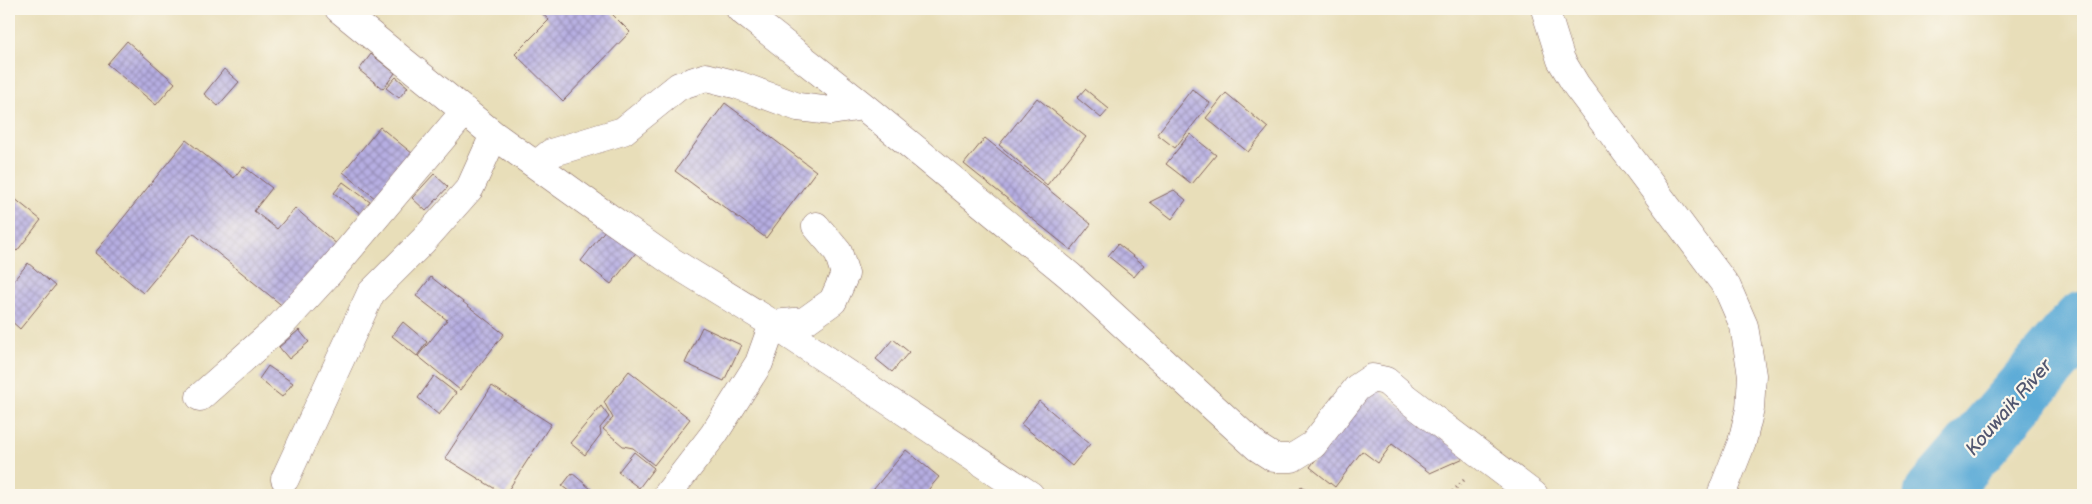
<svg xmlns="http://www.w3.org/2000/svg" width="2092" height="504" font-family="'Balsamiq Sans',sans-serif">
  <style>
    .lines { fill: none; stroke-linecap: round; stroke-linejoin: round }
    .river { stroke: #5dacd7; stroke-width: 61 }
    .building { fill: url(#building-cross-hatch) }
    .street-casing { stroke: #81625d; stroke-width: 29 }
    .path { stroke: #81625d; stroke-width: 3; stroke-dasharray: 1 4; stroke-linecap: butt }
    .street { stroke: #fff; stroke-width: 28 }
    .labels { text-anchor: middle; dominant-baseline: central; stroke-width: 4.5; stroke-linejoin: round; paint-order: stroke }
    .water-label { font-size: 19px; font-style: italic; fill: #525770; stroke: #fbf7ec }
  </style>
  <defs>
    <pattern id="building-cross-hatch" width="8" height="8" patternUnits="userSpaceOnUse" patternTransform="scale(1.25)"><rect width="8" height="8" fill="#b6aee2"/><path d="M0 0l8 8M0 8l8-8" fill="none" stroke="#968db7"/></pattern>
  </defs>
  <rect width="100%" height="100%" fill="#fbf7ec"/>
  <filter id="ink" filterUnits="userSpaceOnUse"><feTurbulence type="fractalNoise" baseFrequency=".02" numOctaves="2"/><feDisplacementMap in="SourceGraphic" scale="10" xChannelSelector="R" yChannelSelector="G"/><feConvolveMatrix kernelMatrix="1 2 1 2 8 2 1 2 1" color-interpolation-filters="sRGB"/></filter>
  <filter id="wash" filterUnits="userSpaceOnUse"><feTurbulence type="fractalNoise" baseFrequency=".0096" numOctaves="4" result="noise"/><feDisplacementMap in="SourceGraphic" scale="20" xChannelSelector="R" yChannelSelector="G"/><feGaussianBlur stdDeviation="1.12" result="paint"/><feColorMatrix in="noise" values="0 0 0 0 0 0 0 0 0 0 0 0 0 0 0 0 0 1.4 0 .05"/><feComposite in="paint" operator="in"/></filter>
  <g filter="url(#wash)">
    <rect width="100%" height="100%" fill="#e8deb9"/>
    <g class="lines">
      <!-- river -->
      <path class="river" d="M1934,495L2083,322"/>
    </g>
    <g id="blocks">
      <!-- building -->
      <path class="building" d="M537,9H607L630,32L563,101L515,54L549,20Z
        M127,41L175,83L156,105L107,64Z
        M371,54L395,73L383,89L359,70Z
        M224,69L239,82L218,106L204,94Z
        M396,77L408,87L399,98L386,88Z
        M1085,89L1109,109L1101,118L1077,98Z
        M1192,89L1210,103L1175,148L1157,134Z
        M1226,93L1268,128L1248,152L1206,118Z
        M1037,98L1086,137L1047,185L999,145Z
        M725,103L816,171L766,238L675,171Z
        M380,127L413,154L376,199L343,172Z
        M1190,134L1216,155L1192,184L1166,164Z
        M985,138L1091,224L1071,250L964,164Z
        M186,140L234,178L243,166L272,188L254,211L277,229L295,208L339,246L285,308L193,233L143,293L95,253Z
        M434,174L448,187L426,211L412,198Z
        M343,182L370,202L361,214L334,193Z
        M1174,190L1186,200L1172,219L1150,202Z
        M14,198L41,220L17,251L9,245V206Z
        M609,225L639,249L611,284L581,261Z
        M1118,244L1144,265L1134,277L1108,256Z
        M28,263L55,286L20,329L9,319V286Z
        M431,277L504,334L460,390L418,356L447,320L416,296Z
        M403,322L427,342L417,356L392,336Z
        M702,327L741,345L724,381L685,363Z
        M299,330L309,342L289,359L279,347Z
        M893,339L909,352L892,372L876,359Z
        M268,366L293,383L282,397L259,379Z
        M629,371L690,419L654,465L633,448L623,446L603,429L613,418L604,402Z
        M434,376L456,393L439,415L418,398Z
        M1372,385L1466,457L1430,473L1392,444L1378,463L1362,451L1335,487L1310,467Z
        M492,386L551,424L505,495L445,458Z
        M1039,401L1090,444L1072,466L1021,424Z
        M601,406L609,417L600,428L601,434L585,455L570,443Z
        M906,450L939,477L924,495H869Z
        M634,452L654,468L639,488L618,472Z
        M572,473L591,489L586,495H574L562,486Z
        M1302,486L1313,495H1295Z"/>
    </g>
  </g>
  <g filter="url(#ink)">
    <use href="#blocks" fill-opacity="0" stroke="#81625d" stroke-width="1"/>
    <g class="lines">
      <!-- street casing -->
      <g class="street-casing">
        <path id="street" d="M339,9L494,135L587,202L671,261L773,324L1030,495
          M740,9L863,106L1070,276L1257,447L1274,458H1292L1313,445L1357,388L1372,378L1386,381L1406,398L1534,495
          M1545,9L1561,60L1576,85L1727,287L1744,326L1752,375L1750,409L1742,442L1721,495
          M536,165L551,153L623,131L679,86L706,77L738,85L798,107L831,111L863,106
          M773,324L805,321L833,301L845,274L838,252L816,226
          M200,397L280,326L328,274L465,111
          M285,479L371,293L423,241L470,188L494,135
          M667,495L714,434L759,363L773,324"/>
      </g>
      <!-- path -->
      <path class="path" d="M1449,495L1464,480"/>
      <!-- street -->
      <use href="#street" class="street"/>
    </g>
  </g>
  <g class="labels">
    <!-- water labels -->
    <g class="water-label">
      <text transform="translate(2009 408) rotate(-49)">Kouwaik River</text>
    </g>
  </g>
  <!-- margin -->
  <rect width="2092" height="504" fill="none" stroke="#fbf7ec" stroke-width="30"/>
</svg>
